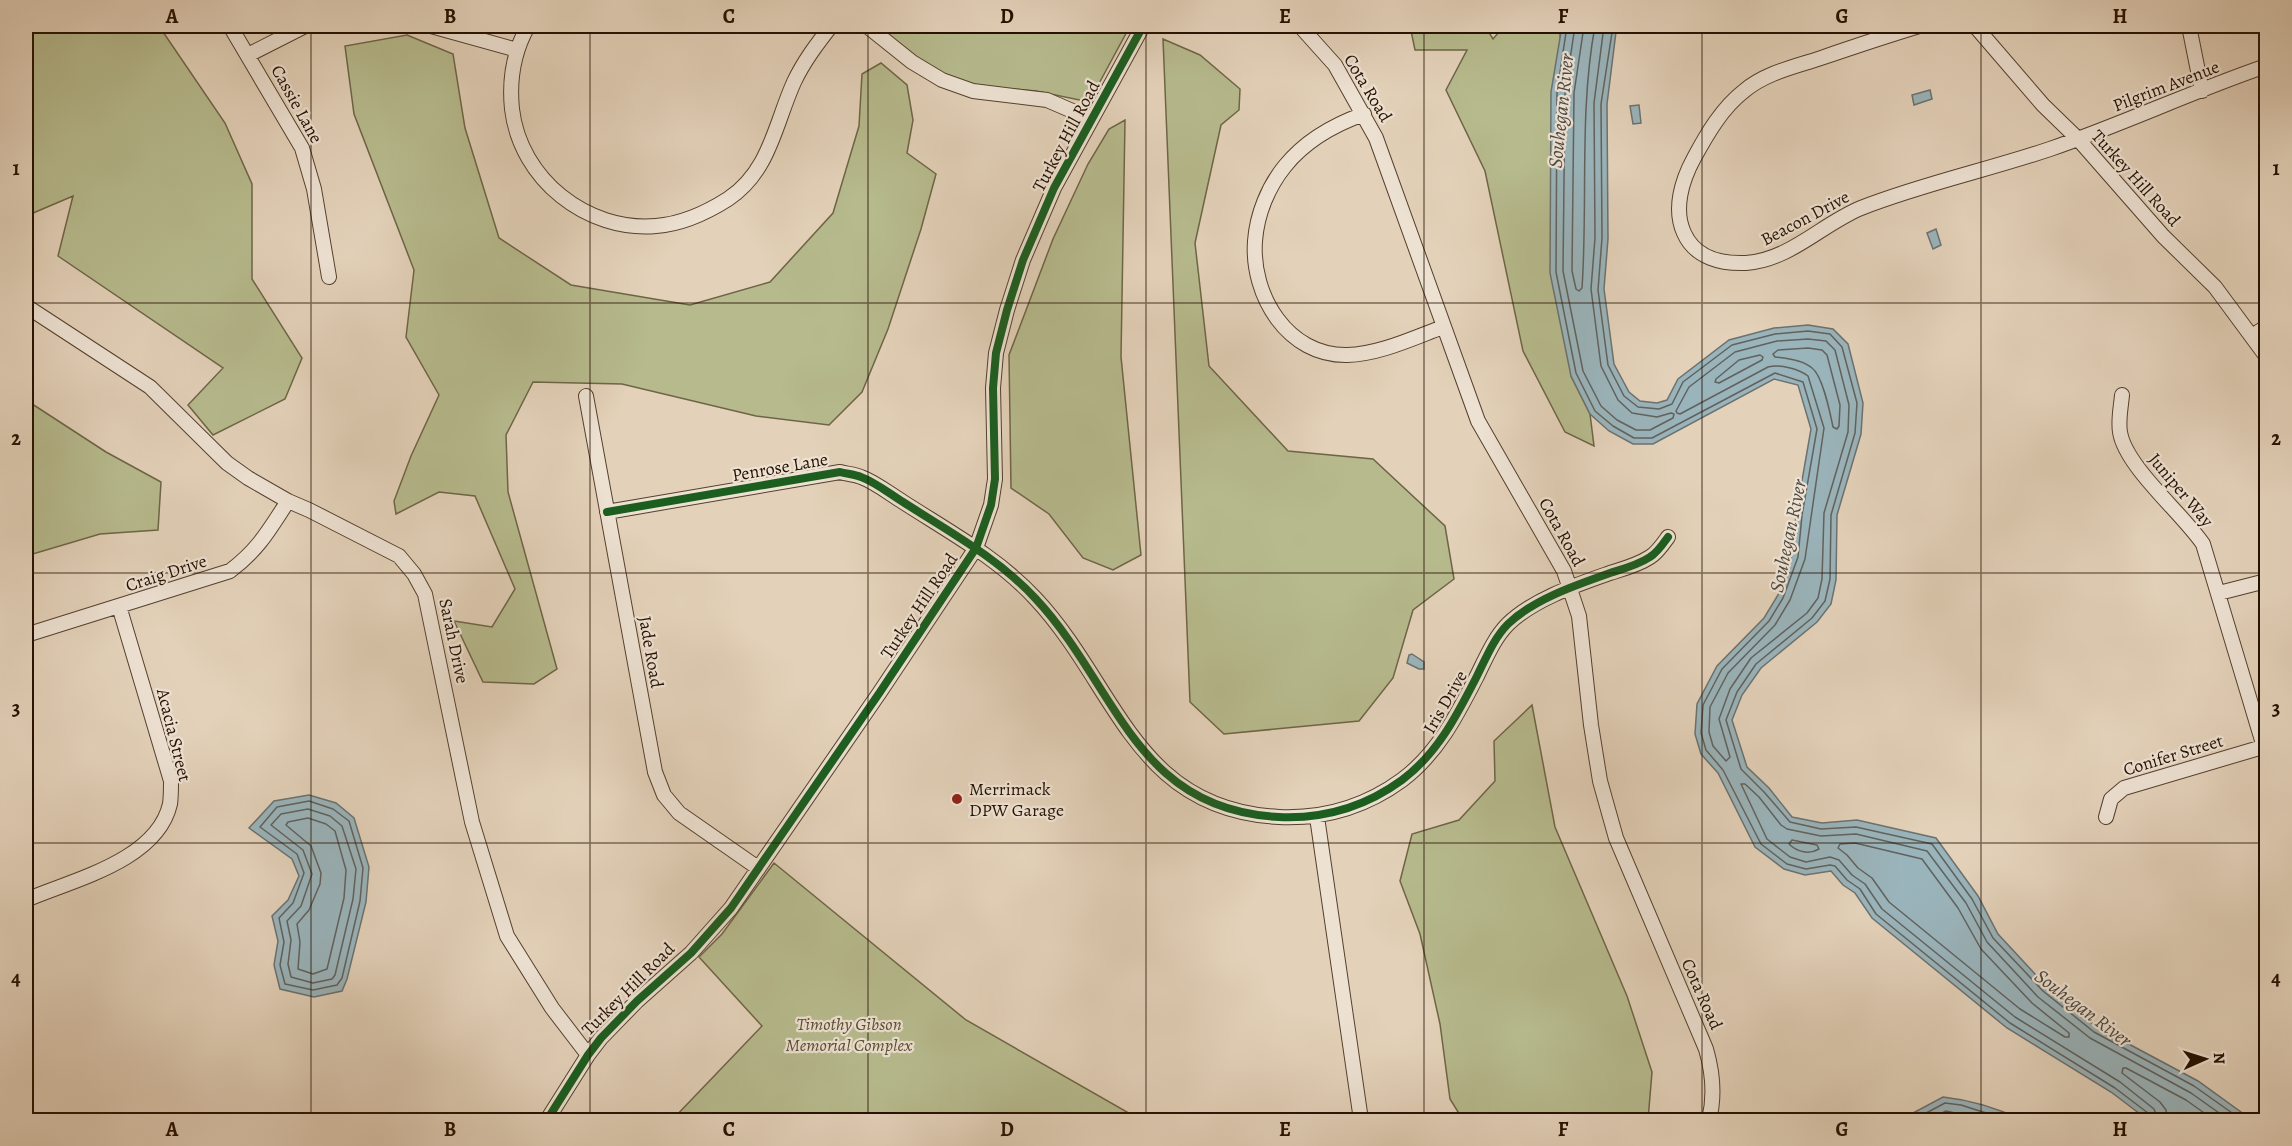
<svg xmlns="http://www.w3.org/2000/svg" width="2292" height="1146" font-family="Alegreya,serif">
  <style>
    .green { fill: #b6ba8d; stroke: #6e6546; stroke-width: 1.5 }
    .water { fill: #9ab4bb; stroke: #6b7270; stroke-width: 1.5 }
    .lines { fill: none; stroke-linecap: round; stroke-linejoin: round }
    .shore { stroke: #60625e; stroke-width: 1.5 }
    .minor-casing { stroke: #54402e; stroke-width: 16 }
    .minor { stroke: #ede1d2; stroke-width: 14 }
    .cycleway-casing { stroke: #ede1d2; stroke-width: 11 }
    .cycleway { stroke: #1b5e20; stroke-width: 8 }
    .grid { fill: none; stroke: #251000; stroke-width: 1.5; stroke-opacity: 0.55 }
    .poi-dot { fill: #8f2418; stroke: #ede1d2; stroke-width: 2 }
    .labels { text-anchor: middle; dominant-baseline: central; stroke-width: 4.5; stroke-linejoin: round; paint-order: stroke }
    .street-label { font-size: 18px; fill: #251000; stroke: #ede1d2 }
    .poi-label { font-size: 18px; fill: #251000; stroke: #ede1d2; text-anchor: start }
    .park-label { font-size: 18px; font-style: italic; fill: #584c31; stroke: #ede1d2 }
    .water-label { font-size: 20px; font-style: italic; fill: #4e4941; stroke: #ede1d2 }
    .neatline { fill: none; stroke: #251000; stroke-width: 2 }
    .grid-label { font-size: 20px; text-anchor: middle; font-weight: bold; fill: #251000 }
  </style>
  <rect width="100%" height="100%" fill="#e3d1b9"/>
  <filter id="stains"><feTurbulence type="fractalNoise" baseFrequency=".00333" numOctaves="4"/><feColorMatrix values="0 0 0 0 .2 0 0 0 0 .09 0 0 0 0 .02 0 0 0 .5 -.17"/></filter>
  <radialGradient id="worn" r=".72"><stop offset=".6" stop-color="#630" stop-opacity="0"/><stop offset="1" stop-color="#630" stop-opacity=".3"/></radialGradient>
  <!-- green -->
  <path class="green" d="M26,26H159L225,123L252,184V279L302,358L285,399L213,435L188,405L223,368L58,256L73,196L26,216Z
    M876,26H1130L1089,102L1036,91L975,86L924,66Z
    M1410,26H1485L1493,39L1504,26H1562L1560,31L1571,376L1590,414L1594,446L1565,432L1523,351L1485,171L1446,90L1467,50H1415Z
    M407,35L453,54L465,128L499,238L571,285L690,305L770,282L833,213L859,126L862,74L881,63L907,85L913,120L907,153L936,174L921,229L888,329L862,392L829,425L756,416L622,384L533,382L506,435L508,492L557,669L534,684L483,682L454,621L492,627L515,589L475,496L439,492L396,514L394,501L411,456L439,395L406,337L414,270L354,114L345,46Z
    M1163,39L1200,55L1240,89L1239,110L1221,125L1195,243L1209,366L1288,451L1373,459L1445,526L1454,579L1413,610L1393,678L1359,721L1224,734L1190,702Z
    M1125,120L1121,357L1141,555L1113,570L1083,558L1049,514L1011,488L1009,355L1053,239L1088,164L1109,129Z
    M26,400L106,452L161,482L158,530L100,534L26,556Z
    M1532,705L1555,827L1627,996L1652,1072L1648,1120H1463L1450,1099L1440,1024L1420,934L1400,881L1412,834L1459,820L1495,781L1494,741Z
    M774,863L966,1020L1141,1120H672L762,1026L699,957L722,934Z"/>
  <!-- water -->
  <path class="water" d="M1562,26H1619L1616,32L1607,104L1608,239L1604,289L1614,364L1629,392L1640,401L1657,403L1667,400L1678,379L1729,340L1774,328L1808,325L1833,329L1848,344L1863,403L1861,434L1837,515L1836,580L1831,604L1817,622L1761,668L1742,695L1732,720L1747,767L1769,788L1792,817L1822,823L1857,820L1936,838L1978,896L1998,934L2047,987L2097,1027L2198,1081L2252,1120H2148L2111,1092L2007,1028L1872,918L1855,893L1843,885L1831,871L1805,875L1784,869L1755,847L1718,773L1701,754L1695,734L1697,704L1717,666L1764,618L1778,595L1792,555L1796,515L1811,429L1798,385L1774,379L1653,444H1633L1609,431L1590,414L1571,376L1550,273L1551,92Z
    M1930,90L1932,99L1914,105L1912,95Z
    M1639,105L1641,123L1633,124L1630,106Z
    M1936,229L1941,245L1933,249L1927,233Z
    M1412,654L1424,662V669H1419L1407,663L1409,655Z
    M309,795L336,803L354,818L369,867L366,902L347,979L342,991L314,997L280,989L274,965L278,941L272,916L288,900L299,876L292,859L249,828L274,801Z
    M1943,1097C1971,1100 1997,1108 2022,1120H1900Z"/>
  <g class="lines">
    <!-- shore -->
    <path class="shore" d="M1567,26L1557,92L1556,272L1576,373L1595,411L1613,426L1634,438H1652L1775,373L1803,382L1817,429L1802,515L1798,557L1783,598L1769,621L1722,669L1703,705L1701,733L1706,750L1723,770L1761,844L1787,864L1806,869L1830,865L1835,866L1847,880L1860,889L1876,914L2010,1023L2115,1088L2148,1113L2150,1120
      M1575,26L1565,93L1563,271L1583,371L1601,406L1617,420L1636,430H1650L1673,418L1674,414L1671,413L1657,417L1632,413L1618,400L1601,366L1591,289L1595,238L1594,103L1604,26
      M1584,26L1574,93L1572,271L1576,289L1579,291L1582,288C1588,201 1579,112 1595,26
      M1613,26L1601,104L1602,238L1598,290L1608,365L1624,396L1638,407L1659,409L1672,404L1683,382L1732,345L1775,334L1808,331L1830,334L1842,347L1857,403L1855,433L1831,515L1830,579L1825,601L1812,618L1756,664L1737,692L1726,720L1741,769L1764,792L1790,822L1821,829L1856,827L1932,844L1972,899L1993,938L2043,991L2094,1032L2194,1086L2242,1120
      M1808,339L1826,341L1835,350L1849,405L1848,432L1824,513L1822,579L1818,598L1807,613L1751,658L1730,689L1719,719L1730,757L1726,761L1713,746L1709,732L1710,707L1728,673L1775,625L1790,600L1805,559L1824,428L1808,376C1799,369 1780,364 1768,367L1680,414L1677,413L1676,411L1689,387L1735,352L1777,341Z
      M1808,348L1822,350L1827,355L1840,405L1839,426L1837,429L1833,427C1830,413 1823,376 1812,368C1803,360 1786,358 1775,357L1773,354L1778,350Z
      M1760,355L1763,357L1762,360L1719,383L1715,382L1716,379L1739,360Z
      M309,801L333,809L349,821L363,868L360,901L342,978L337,985L313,990L285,984L280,965L284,942L279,918L293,903L304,873L297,854L260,827L277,807Z
      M308,809L330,816L342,826L356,869L353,899L335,975L332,979L313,983L291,977L288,964L291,940L287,921L301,906L312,874L303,850L271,825L281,814Z
      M308,818L326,824L335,831L346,870L344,898L327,969L313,974L298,969L300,942L297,924L309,910L320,884L321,873L311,846L286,825L288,822Z
      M1792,840L1817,845L1819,849C1809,855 1797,852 1789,844Z
      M1855,843L1922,859L1958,908L1981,949L2032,1003L2069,1033V1037H2065L2020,1009L1889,902L1872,878L1858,868L1847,855L1838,848L1840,844Z
      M1913,1120L1945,1103L1961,1105L2008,1120
      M1928,1120L1946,1111L1987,1120
      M2158,1120L2154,1109L2120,1082L2015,1017L1882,909L1865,884L1852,875L1839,860L1830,857L1806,862L1790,857L1767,839L1741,784H1745L1759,797L1781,825L1787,829L1821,836L1856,834L1927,851L1966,903L1987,942L2038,997L2090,1038L2191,1093L2229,1120
      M2167,1120L2166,1110L2160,1102L2122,1073L2123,1068H2126L2186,1100L2214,1120"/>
    <!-- minor casing -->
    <g class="minor-casing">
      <path id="minor" d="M230,26L302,148L314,189L329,277
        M431,26L517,50
        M528,26C514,51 509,80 512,109C520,179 587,232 656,226C683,224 706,213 728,199C770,171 775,124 794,82C804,61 817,44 831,26
        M867,26L912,62L942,80L973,91L1047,100L1091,119
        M1300,26L1335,65L1376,138L1478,421L1564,571L1579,616L1591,725L1600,781L1616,838L1706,1049C1713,1073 1715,1096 1709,1120
        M1919,26C1886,36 1853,47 1821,58C1794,67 1765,73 1744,91C1722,108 1707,134 1694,158C1682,180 1673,209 1684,233C1695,258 1722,264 1746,263C1790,260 1822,224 1861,208C1922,184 1988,170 2050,149C2123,124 2193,91 2266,66
        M1975,26L2043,105L2078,139L2163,236L2215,287L2266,356
        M2189,26L2202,91
        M248,55L305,26
        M1364,114C1333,125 1306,140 1285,166C1268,187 1257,214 1255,241C1251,296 1288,356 1347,355C1380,354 1413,338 1443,327
        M26,306L150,387L227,463L248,478L288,501L309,510L399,556L414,574L425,594L472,822L507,936L552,1008L588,1055
        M2252,336L2266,327
        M2122,395C2121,407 2118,420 2120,432C2125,466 2182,513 2203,544L2264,747
        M586,396L655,772L664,795L679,813L758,868
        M607,512L840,472C847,474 854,474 861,477C875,482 890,494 903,502C948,531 998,558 1035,598C1117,685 1134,810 1279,817C1324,819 1365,807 1402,780C1438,753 1457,715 1477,676C1486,658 1494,638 1508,624C1534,599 1576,585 1610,573C1623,569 1638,565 1650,557C1657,553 1663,544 1668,537
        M2219,593L2266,581
        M26,635L230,571C259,549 269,530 288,501
        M1317,817L1361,1120
        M2106,817L2111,799L2124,788L2266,746
        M26,900C72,880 157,861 170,804C171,797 171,788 171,781L119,606
        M547,1120L588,1055L601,1038L637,1001L691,953L731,908L880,692L976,548L991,505L995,479L993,388L996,353L1007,310L1023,260L1054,188L1143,26"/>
    </g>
    <!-- minor -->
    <use href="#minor" class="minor"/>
    <!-- cycleway casing -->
    <g class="cycleway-casing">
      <path id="cycleway" d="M607,512L840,472C847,474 854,474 861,477C875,482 890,494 903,502C948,531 998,558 1035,598C1117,685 1134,810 1279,817C1324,819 1365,807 1402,780C1438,753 1457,715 1477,676C1486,658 1494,638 1508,624C1534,599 1576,585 1610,573C1623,569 1638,565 1650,557C1657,553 1663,544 1668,537
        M547,1120L588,1055L601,1038L637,1001L691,953L731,908L880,692L976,548L991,505L995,479L993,388L996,353L1007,310L1023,260L1054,188L1143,26"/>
    </g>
    <!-- cycleway -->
    <use href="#cycleway" class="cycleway"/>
  </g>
  <!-- grid -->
  <path class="grid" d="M311,26V1120M590,26V1120M868,26V1120M1146,26V1120M1424,26V1120M1702,26V1120M1981,26V1120M26,303H2266M26,573H2266M26,843H2266"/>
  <!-- markers -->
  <circle class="poi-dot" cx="957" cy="799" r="6"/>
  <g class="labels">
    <!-- street labels -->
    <g class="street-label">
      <text transform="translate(2166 86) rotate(-21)">Pilgrim Avenue</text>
      <text transform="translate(1368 88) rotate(59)">Cota Road</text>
      <text transform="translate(297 104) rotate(61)">Cassie Lane</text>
      <text transform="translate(1066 136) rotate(-62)">Turkey Hill Road</text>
      <text transform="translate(2136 178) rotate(48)">Turkey Hill Road</text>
      <text transform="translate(1805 218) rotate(-28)">Beacon Drive</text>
      <text transform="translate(780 467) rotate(-10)">Penrose Lane</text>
      <text transform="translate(2181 490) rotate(50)">Juniper Way</text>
      <text transform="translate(1562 532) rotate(61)">Cota Road</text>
      <text transform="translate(166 573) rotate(-18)">Craig Drive</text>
      <text transform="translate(919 606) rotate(-56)">Turkey Hill Road</text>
      <text transform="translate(454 641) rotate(78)">Sarah Drive</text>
      <text transform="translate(651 652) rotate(80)">Jade Road</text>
      <text transform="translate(1445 702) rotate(-60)">Iris Drive</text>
      <text transform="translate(174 735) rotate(76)">Acacia Street</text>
      <text transform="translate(2173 755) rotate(-17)">Conifer Street</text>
      <text transform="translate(628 989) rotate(-45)">Turkey Hill Road</text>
      <text transform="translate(1702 994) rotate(66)">Cota Road</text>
    </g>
    <!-- poi labels -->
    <g class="poi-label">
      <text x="969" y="789">Merrimack<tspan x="969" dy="21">DPW Garage</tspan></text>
    </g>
    <!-- park labels -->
    <g class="park-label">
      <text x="849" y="1024">Timothy Gibson<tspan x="849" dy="21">Memorial Complex</tspan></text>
    </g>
    <!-- water labels -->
    <g class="water-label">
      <text transform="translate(1561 111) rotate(-84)">Souhegan River</text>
      <text transform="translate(1788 536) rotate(-78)">Souhegan River</text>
      <text transform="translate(2083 1008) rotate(37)">Souhegan River</text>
    </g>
  </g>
  <!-- margin -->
  <rect width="2292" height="1146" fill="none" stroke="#e3d1b9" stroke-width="66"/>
  <!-- north arrow -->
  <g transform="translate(2205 1059) rotate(87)" stroke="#ede1d2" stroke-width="4.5" paint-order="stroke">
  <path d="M0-4.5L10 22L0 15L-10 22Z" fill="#251000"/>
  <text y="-9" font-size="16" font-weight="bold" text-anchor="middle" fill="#251000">N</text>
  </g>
  <rect x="33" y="33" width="2226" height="1080" class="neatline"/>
  <g class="grid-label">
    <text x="172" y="23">A</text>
    <text x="450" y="23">B</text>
    <text x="729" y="23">C</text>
    <text x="1007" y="23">D</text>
    <text x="1285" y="23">E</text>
    <text x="1563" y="23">F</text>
    <text x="1842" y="23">G</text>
    <text x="2120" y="23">H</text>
    <text x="16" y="175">1</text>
    <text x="2276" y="175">1</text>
    <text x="16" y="445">2</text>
    <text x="2276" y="445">2</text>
    <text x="16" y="715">3</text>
    <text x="2276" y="715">3</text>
    <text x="16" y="985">4</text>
    <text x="2276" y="985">4</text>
    <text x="172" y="1136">A</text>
    <text x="450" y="1136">B</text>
    <text x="729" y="1136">C</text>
    <text x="1007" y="1136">D</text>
    <text x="1285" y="1136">E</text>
    <text x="1563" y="1136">F</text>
    <text x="1842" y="1136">G</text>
    <text x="2120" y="1136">H</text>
  </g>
  <rect width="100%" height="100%" filter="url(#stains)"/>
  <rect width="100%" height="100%" fill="url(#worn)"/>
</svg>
